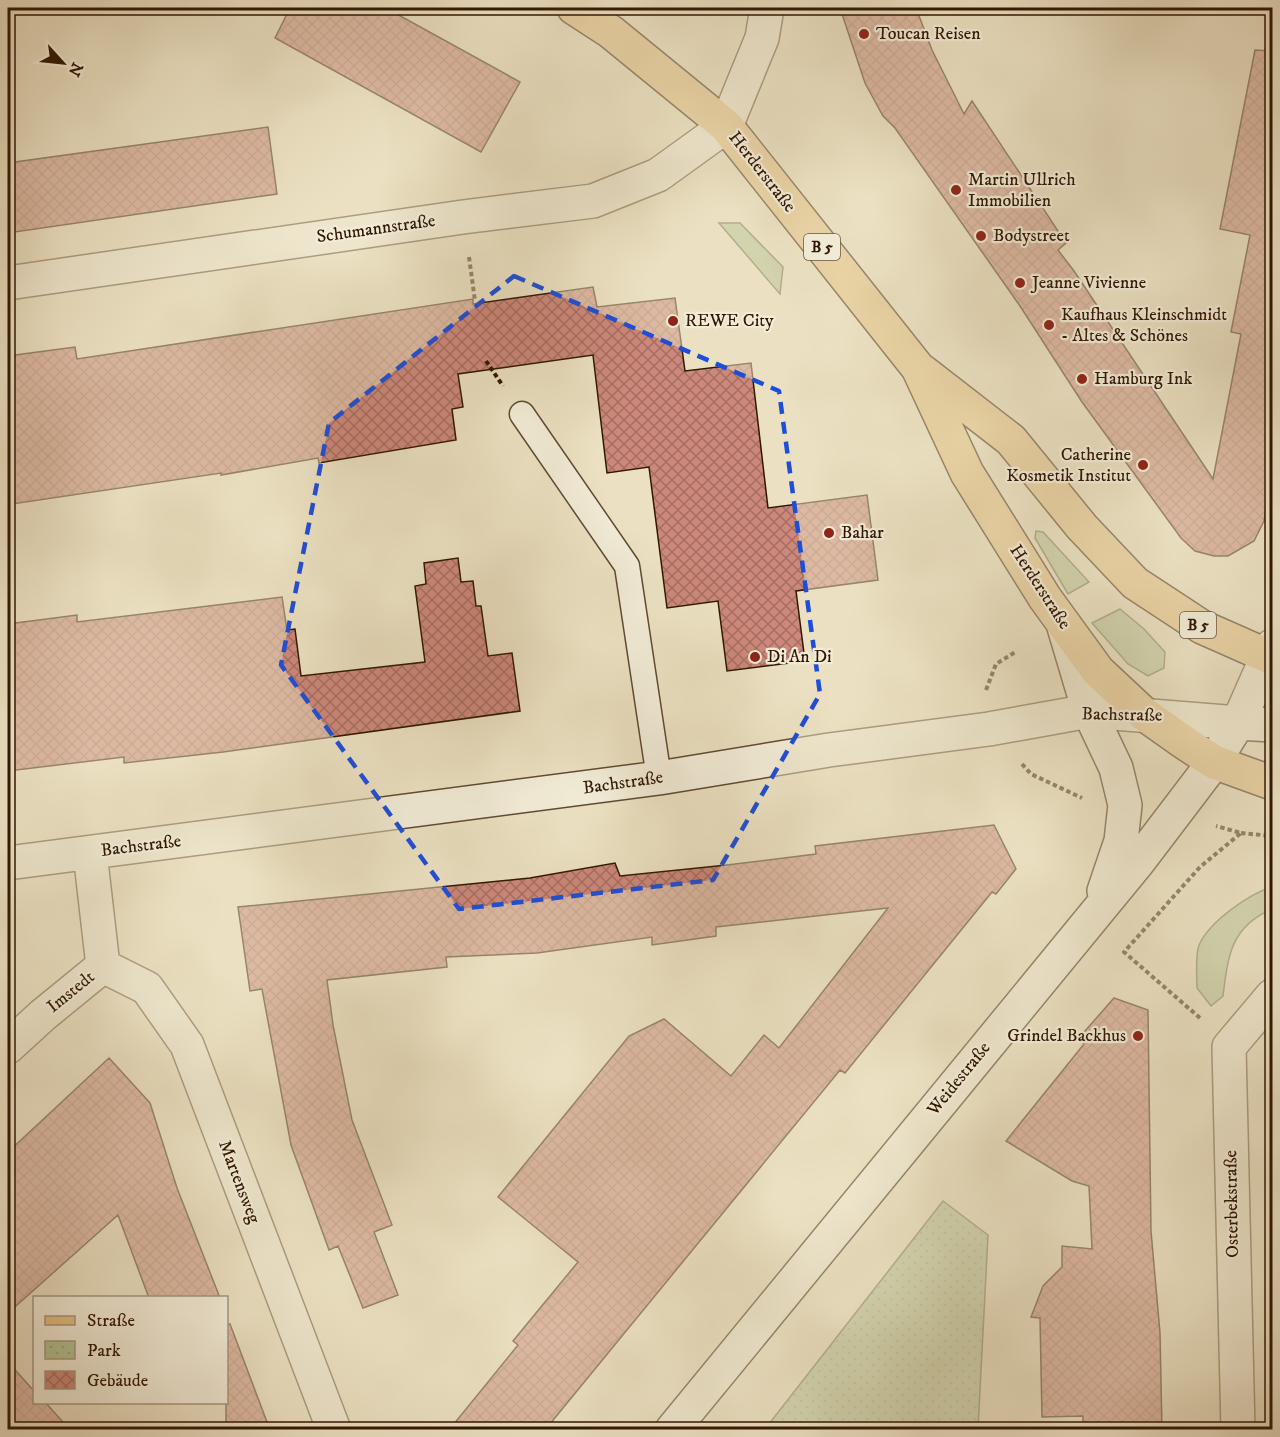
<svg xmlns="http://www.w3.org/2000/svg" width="1280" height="1437" font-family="'IM FELL DW Pica',serif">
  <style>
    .green { fill: #b4c395; stroke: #726d4c; stroke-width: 1.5 }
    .park { fill: url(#park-dots); stroke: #726d4c; stroke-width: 1.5 }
    .building { fill: url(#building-cross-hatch); stroke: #301702; stroke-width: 1.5 }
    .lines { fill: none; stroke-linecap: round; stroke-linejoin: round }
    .lane-casing { stroke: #5f4a32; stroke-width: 27 }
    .street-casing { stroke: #5f4a32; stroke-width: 36 }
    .secondary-casing { stroke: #301702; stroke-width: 36 }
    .primary-casing { stroke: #301702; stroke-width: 36 }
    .path { stroke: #301702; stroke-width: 4; stroke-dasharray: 4.5 3; stroke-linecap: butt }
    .lane { stroke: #f2ecd7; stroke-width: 24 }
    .street { stroke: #f2ecd7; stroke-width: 33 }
    .secondary { stroke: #f2ecd7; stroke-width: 33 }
    .primary { stroke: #e6c081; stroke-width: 33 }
    .marked { fill: none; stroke: #1d4ed8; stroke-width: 4.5; stroke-dasharray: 12 8; stroke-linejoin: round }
    .poi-dot { fill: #8f2418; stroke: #f2ecd7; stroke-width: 2 }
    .labels { text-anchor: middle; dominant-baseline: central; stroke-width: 4.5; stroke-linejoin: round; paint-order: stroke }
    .shield { fill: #f2ecd7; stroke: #6a5742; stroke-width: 1.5 }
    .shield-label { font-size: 16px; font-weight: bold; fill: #301702 }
    .poi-label { font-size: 18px; fill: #301702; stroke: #f2ecd7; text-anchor: start }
    .street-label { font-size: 18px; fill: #301702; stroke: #f2ecd7 }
  </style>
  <defs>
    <pattern id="park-dots" width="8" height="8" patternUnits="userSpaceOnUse" patternTransform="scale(1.5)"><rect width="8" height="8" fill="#b4c395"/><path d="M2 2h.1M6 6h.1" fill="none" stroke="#9ba77f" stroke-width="1.8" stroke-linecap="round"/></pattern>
    <pattern id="building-cross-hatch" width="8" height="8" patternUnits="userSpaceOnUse" patternTransform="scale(1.5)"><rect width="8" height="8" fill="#cc887a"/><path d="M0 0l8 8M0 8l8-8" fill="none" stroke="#a66e62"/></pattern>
  </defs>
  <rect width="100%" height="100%" fill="#ebe1c2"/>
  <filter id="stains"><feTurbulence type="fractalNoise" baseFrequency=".00333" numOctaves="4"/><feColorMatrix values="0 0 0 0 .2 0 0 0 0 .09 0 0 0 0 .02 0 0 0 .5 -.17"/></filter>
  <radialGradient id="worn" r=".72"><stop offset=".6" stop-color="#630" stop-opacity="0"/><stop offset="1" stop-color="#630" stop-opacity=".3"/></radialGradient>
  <!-- green -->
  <path class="green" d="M719,223H740L783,267L780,294Z
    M1036,531L1043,532L1089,582L1068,594L1035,538Z
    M1120,609L1144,629L1165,652L1164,668L1148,676L1128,664L1092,623Z
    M1272,887V909C1231,927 1228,955 1223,996L1211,1006L1197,988C1197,976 1195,956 1199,945C1210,921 1249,894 1272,887Z"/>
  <!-- park -->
  <path class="park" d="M943,1201L988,1235L978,1429H765Z"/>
  <!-- building -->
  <path class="building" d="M290,8H386L520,82L481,152L275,38Z
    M840,8H916L932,50L964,114L972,101L1066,243L1058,250L1074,271L1213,479L1241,334L1231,332L1250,235L1220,229L1255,50L1272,51V474L1264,521L1254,541L1228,556H1214L1195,551L1181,538L1082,402L1020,306L895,128L883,116L865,83Z
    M268,127L277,194L8,233V163Z
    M593,287L597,307L675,298L685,371L751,363L768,508L867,495L878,580L796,591L805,661L727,671L718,601L667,608L649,467L607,473L593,355L458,374L463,407L452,409L456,440L319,463L318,458L221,475V473L12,504L8,468V356L75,347L77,359L473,299V304Z
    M458,558L461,582L473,581L476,606H481L488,656L512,653L520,711L223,752L124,763V757L8,771V624L77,615V622L282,597L287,630L295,629L301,676L425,662L415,586L426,584L424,563Z
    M994,825L1016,869L996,894L992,892L845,1073L840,1070L545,1430H449L518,1345L513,1341L578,1262L498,1197L629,1036L664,1019L731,1076L764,1035L779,1048L888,908L716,927V936L652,945V937L537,953L446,957L447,967L327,980L333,1025L352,1120L392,1225L374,1232L398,1295L363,1308L338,1246L329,1250L291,1145L262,989L250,991L238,907L530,878L615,863L620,876L727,865L816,854L815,846Z
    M1114,998L1148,1010L1151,1231L1160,1333L1162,1430H1083V1416L1042,1417L1040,1318L1031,1317L1043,1286L1062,1267V1246L1092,1249L1089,1186L1072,1181L1006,1141L1084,1044L1078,1039Z
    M109,1058L150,1103L177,1188L220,1298H149L118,1215L8,1313V1152Z
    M230,1324L270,1430H226V1325Z
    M8,1362L34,1391V1402H45L70,1430H8Z"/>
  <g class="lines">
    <!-- lane casing -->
    <g class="lane-casing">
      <path id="lane" d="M522,414L627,566L659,778"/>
    </g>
    <!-- street casing -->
    <g class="street-casing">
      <path id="street" d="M8,283L463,217L593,201L658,175L726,126L762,38L767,8
        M90,853L103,966
        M8,863L659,778L829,750L989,729L1089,711L1238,723L1272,646
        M103,966L147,988L187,1045L334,1430
        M8,1047L43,1015L103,966
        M1238,1430L1229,1047L1272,996"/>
    </g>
    <!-- secondary casing -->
    <g class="secondary-casing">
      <path id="secondary" d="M1064,627L1089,711L1116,768L1125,805L1121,841L1104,891
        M672,1430L1138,862L1214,762L1238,723L1272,725"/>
    </g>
    <!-- primary casing -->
    <g class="primary-casing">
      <path id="primary" d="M574,8L611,32L726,126L918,368L967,473L1045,598L1098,671L1144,714L1185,743L1214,762L1272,783
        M922,371L1011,440L1082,527L1135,583L1202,627L1272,658"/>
    </g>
    <!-- path -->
    <path class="path" d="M469,257L475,301
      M486,361L503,386
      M986,690L996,664L1017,651
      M1022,764L1031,774L1082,798
      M1241,833L1272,836
      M1200,1018L1124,952L1200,867L1241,833L1216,826"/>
    <!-- lane -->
    <use href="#lane" class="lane"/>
    <!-- street -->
    <use href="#street" class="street"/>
    <!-- secondary -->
    <use href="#secondary" class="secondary"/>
    <!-- primary -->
    <use href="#primary" class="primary"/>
  </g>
  <!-- marked area -->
  <path d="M0 0H1280V1437H0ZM514,276L779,391L820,694L713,880L459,909L281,665L329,423Z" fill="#ebe1c2" fill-opacity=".55" fill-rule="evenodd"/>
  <path class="marked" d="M514,276L779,391L820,694L713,880L459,909L281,665L329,423Z"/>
  <!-- markers -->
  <g class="poi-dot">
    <circle cx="864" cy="34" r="6"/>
    <circle cx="956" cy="190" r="6"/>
    <circle cx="981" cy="236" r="6"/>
    <circle cx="1020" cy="283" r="6"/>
    <circle cx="673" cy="321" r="6"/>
    <circle cx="1049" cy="325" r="6"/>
    <circle cx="1082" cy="379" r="6"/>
    <circle cx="1143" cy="465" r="6"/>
    <circle cx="829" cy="533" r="6"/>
    <circle cx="755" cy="657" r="6"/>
    <circle cx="1138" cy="1036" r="6"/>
  </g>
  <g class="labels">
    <!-- shield labels -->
    <g class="shield">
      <rect x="804" y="234" width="36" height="26" rx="4.5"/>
      <rect x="1180" y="612" width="36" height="26" rx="4.5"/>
    </g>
    <g class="shield-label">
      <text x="822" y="247">B 5</text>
      <text x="1198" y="625">B 5</text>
    </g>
    <!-- poi labels -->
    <g class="poi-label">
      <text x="876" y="34">Toucan Reisen</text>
      <text x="968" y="180">Martin Ullrich<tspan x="968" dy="21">Immobilien</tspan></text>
      <text x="993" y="236">Bodystreet</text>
      <text x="1032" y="283">Jeanne Vivienne</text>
      <text x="1061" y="315">Kaufhaus Kleinschmidt<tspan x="1061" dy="21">- Altes &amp; Schönes</tspan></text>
      <text x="685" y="321">REWE City</text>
      <text x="1094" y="379">Hamburg Ink</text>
      <text x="1131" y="455" text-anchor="end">Catherine<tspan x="1131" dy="21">Kosmetik Institut</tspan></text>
      <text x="841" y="533">Bahar</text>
      <text x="767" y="657">Di An Di</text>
      <text x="1126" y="1036" text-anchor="end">Grindel Backhus</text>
    </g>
    <!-- street labels -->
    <g class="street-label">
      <text transform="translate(762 172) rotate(52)">Herderstraße</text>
      <text transform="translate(376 229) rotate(-8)">Schumannstraße</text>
      <text transform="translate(1040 587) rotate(57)">Herderstraße</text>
      <text transform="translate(1122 715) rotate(1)">Bachstraße</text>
      <text transform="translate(623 783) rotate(-8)">Bachstraße</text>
      <text transform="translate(141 846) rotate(-7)">Bachstraße</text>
      <text transform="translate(71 992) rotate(-39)">Imstedt</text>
      <text transform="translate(959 1079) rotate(-51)">Weidestraße</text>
      <text transform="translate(239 1182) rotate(69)">Martensweg</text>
      <text transform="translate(1232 1204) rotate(-91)">Osterbekstraße</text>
    </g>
  </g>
  <!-- margin -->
  <rect width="1280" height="1437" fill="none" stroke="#ebe1c2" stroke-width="30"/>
  <rect x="9" y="9" width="1262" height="1419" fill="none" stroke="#301702" stroke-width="3"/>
  <rect x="15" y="15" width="1250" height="1407" fill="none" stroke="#301702" stroke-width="1.5"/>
  <!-- legend -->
  <rect x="33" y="1296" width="195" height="108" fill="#f2ecd7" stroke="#a49782" stroke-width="1.5"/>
  <rect x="45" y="1316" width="30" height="9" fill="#e6c081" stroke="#a49782" stroke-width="1.5"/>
  <text x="87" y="1326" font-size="18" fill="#301702">Straße</text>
  <rect x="45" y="1341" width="30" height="18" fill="url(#park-dots)" stroke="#a49782" stroke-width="1.5"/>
  <text x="87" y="1356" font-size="18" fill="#301702">Park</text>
  <rect x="45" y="1371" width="30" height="18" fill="url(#building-cross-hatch)" stroke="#a49782" stroke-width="1.5"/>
  <text x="87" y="1386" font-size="18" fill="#301702">Gebäude</text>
  <!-- north arrow -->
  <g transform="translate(63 63) rotate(117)" stroke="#f2ecd7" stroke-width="4.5" paint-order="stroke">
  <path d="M0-4.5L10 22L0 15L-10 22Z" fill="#301702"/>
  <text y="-9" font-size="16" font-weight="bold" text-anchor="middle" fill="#301702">N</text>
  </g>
  <rect width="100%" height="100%" filter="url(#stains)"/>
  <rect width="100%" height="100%" fill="url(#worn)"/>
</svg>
